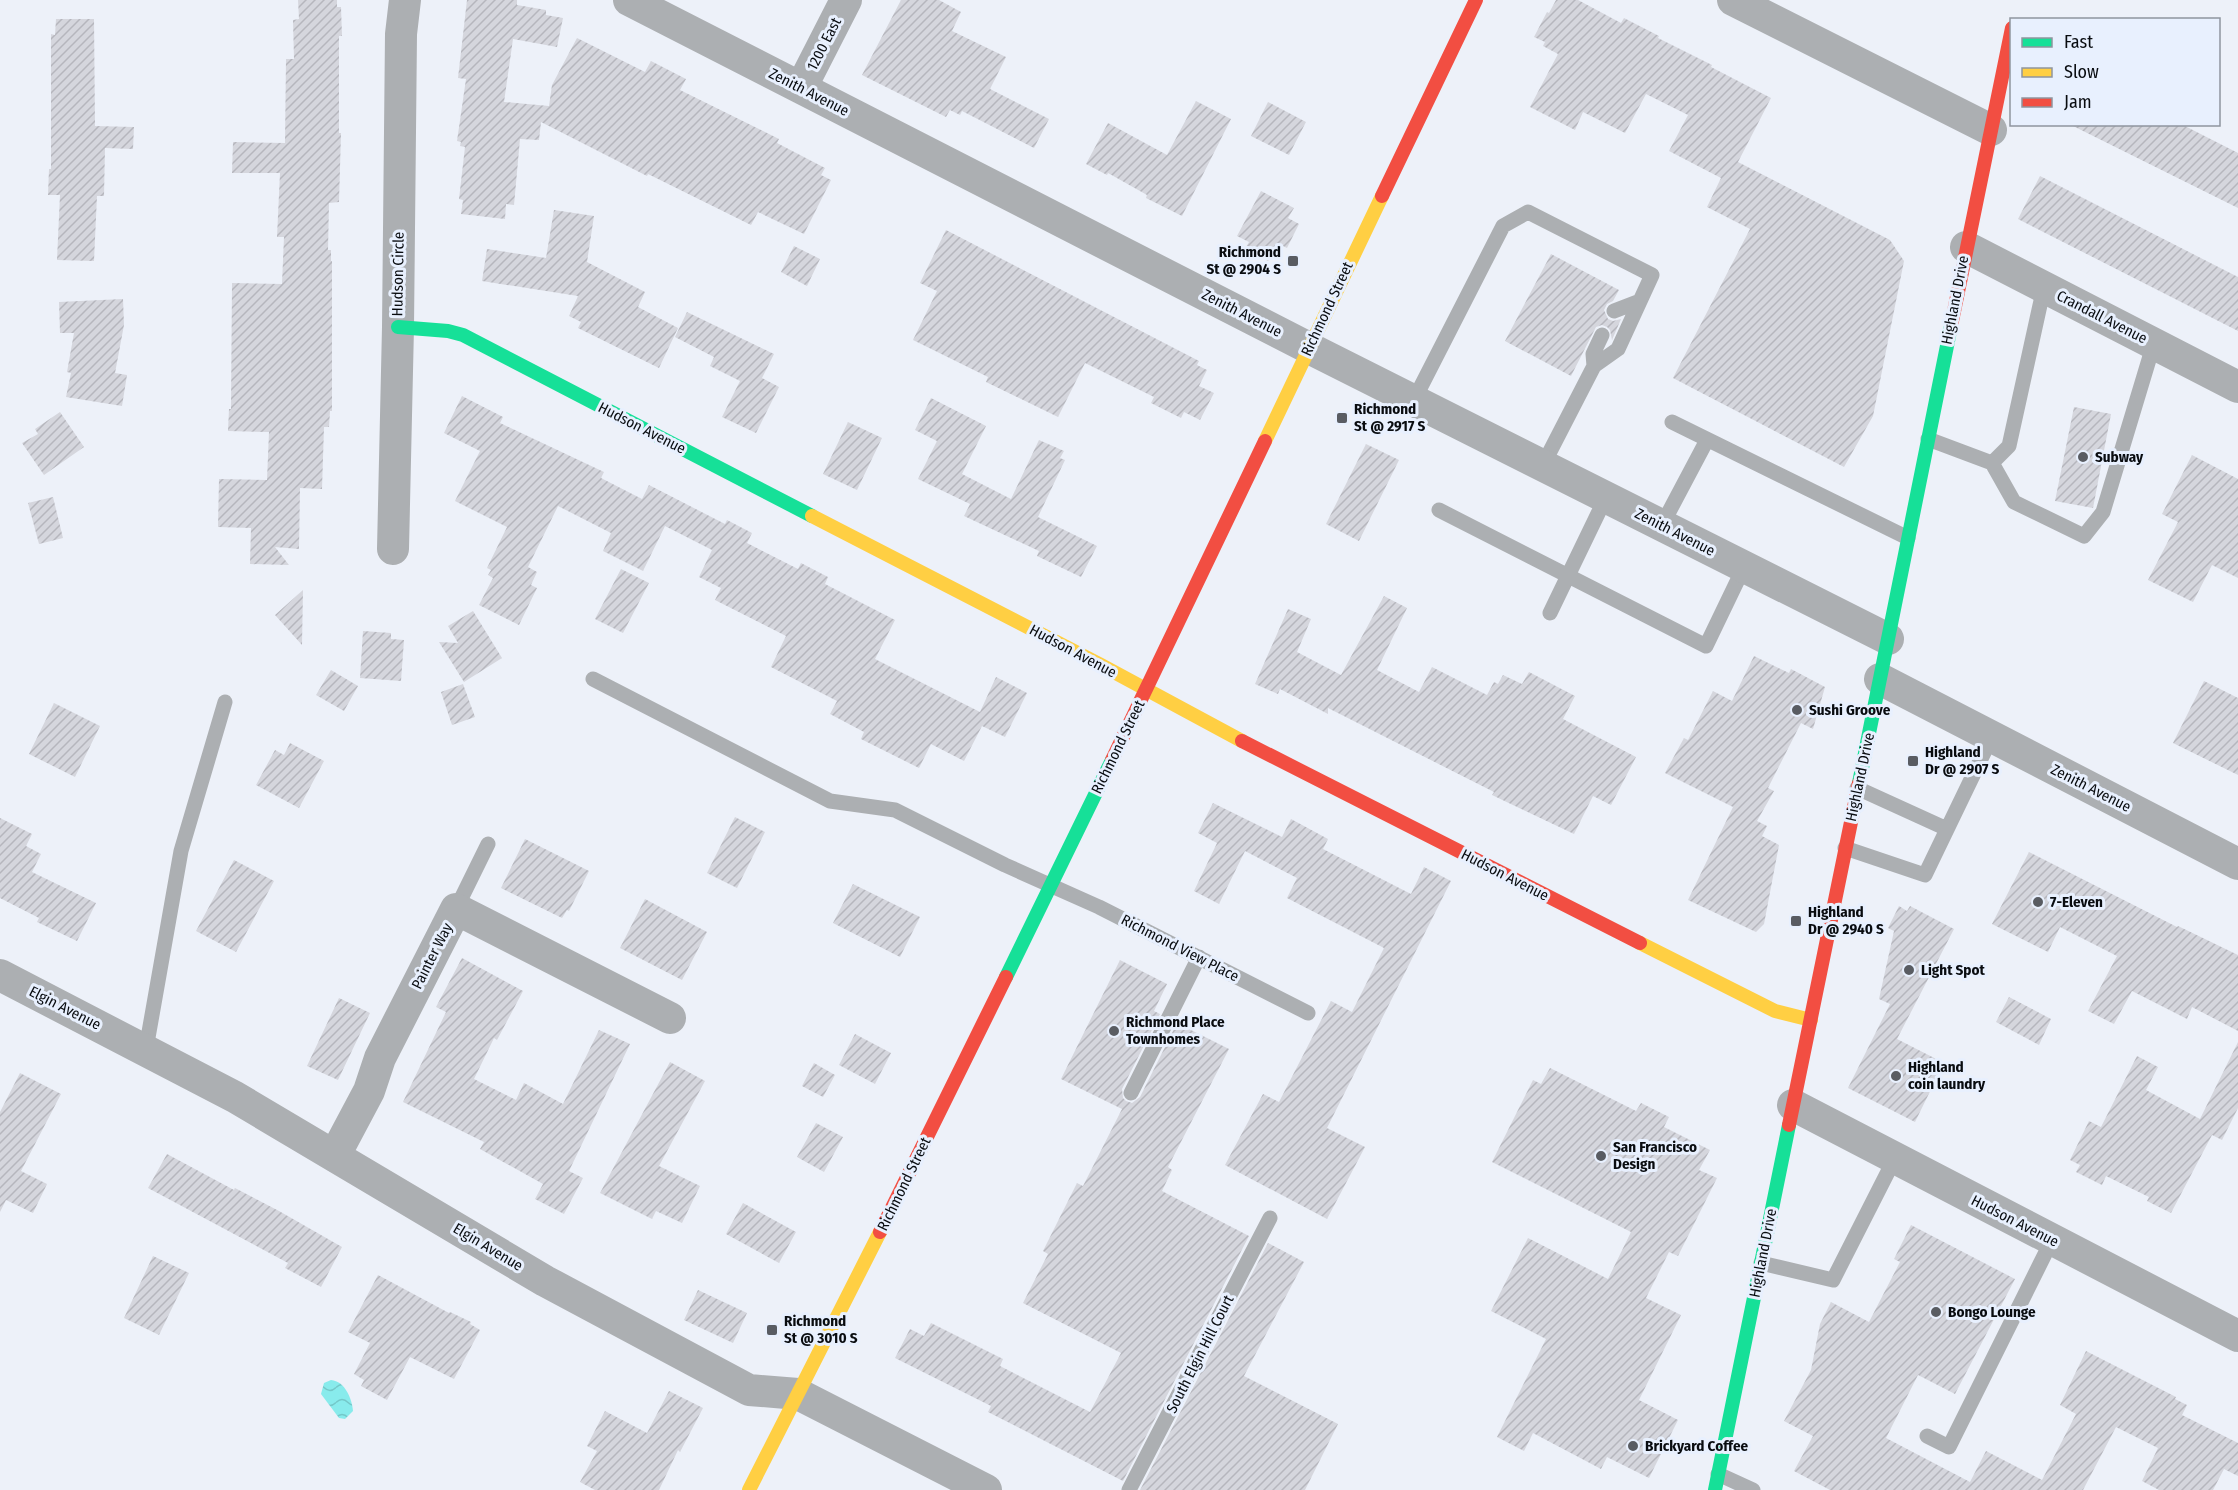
<svg xmlns="http://www.w3.org/2000/svg" width="2238" height="1490" font-family="'Fira Sans Condensed',sans-serif">
  <style>
    .water { fill: url(#water-waves) }
    .building { fill: url(#building-hatch) }
    .lines { fill: none; stroke-linecap: round; stroke-linejoin: round }
    .lane { stroke: #acafb2; stroke-width: 15 }
    .street { stroke: #acafb2; stroke-width: 32 }
    .fast { stroke: #16e098; stroke-width: 14 }
    .slow { stroke: #ffcf43; stroke-width: 14 }
    .jam { stroke: #f24e42; stroke-width: 14 }
    .poi-dot { fill: #595c62; stroke: #e8f0fe; stroke-width: 2 }
    .labels { text-anchor: middle; dominant-baseline: central; stroke-width: 6; stroke-linejoin: round; paint-order: stroke }
    .street-label { font-size: 15px; fill: #090c10; stroke: #e8f0fe }
    .poi-label { font-size: 15px; font-weight: bold; fill: #090c10; stroke: #e8f0fe; text-anchor: start }
  </style>
  <defs>
    <pattern id="water-waves" width="16" height="10" patternUnits="userSpaceOnUse" patternTransform="scale(1.5)"><rect width="16" height="10" fill="#88ebec"/><path d="M0 5q4-4 8 0t8 0" fill="none" stroke="#74c8c9"/></pattern>
    <pattern id="building-hatch" width="6" height="6" patternUnits="userSpaceOnUse" patternTransform="scale(1.5)"><rect width="6" height="6" fill="#d5d6dd"/><path d="M-1 1l2-2M0 6l6-6M5 7l2-2" fill="none" stroke="#b6b6bd"/></pattern>
  </defs>
  <rect width="100%" height="100%" fill="#edf1f9"/>
  <!-- water -->
  <path class="water" d="M331,1380C345,1381 352,1399 353,1411L345,1419L339,1418L321,1394L324,1383Z"/>
  <!-- building -->
  <path class="building" d="M298,0H337V7H341L342,36H339V133H341L339,202L329,203L328,250H331V261H332V411H330L329,427H324L322,489L300,488L299,549L275,547L289,565L250,564L251,528L218,527L219,479L267,480L269,432L228,431L229,409H231L232,283L282,284L284,237H277L280,173H232L233,142L285,143L286,59H294L293,20L299,19Z
    M467,0H517V5L546,10V15L563,18L557,47L513,39L504,102L549,106L552,85L577,38L645,72L651,61L686,79L680,90L779,139L777,143L825,168L821,175L831,180L804,234L758,212L751,225L648,174L647,176L541,122L539,140L520,139L514,205L506,204L505,219L461,214L463,200L459,199L465,147L460,146L461,142L457,141L466,79L458,78Z
    M901,0H939L961,12L952,31L1006,57L990,89L1049,119L1034,148L962,111L960,115L950,110L946,117L862,75Z
    M1556,0H1578L1621,23L1624,18L1659,36L1658,38L1712,65L1711,67L1771,98L1738,162L1890,240L1904,261L1873,416L1844,467L1673,378L1750,229L1707,207L1721,178L1669,151L1688,115L1646,94L1625,133L1583,112L1575,130L1530,107L1558,54L1543,46L1545,42L1534,37L1547,12L1549,13Z
    M56,19H94L95,126L134,127L133,149L105,148L104,196H97L94,261L57,260L60,195H48L49,169H51V34L55,35Z
    M1196,101L1231,119L1182,216L1146,198L1147,195L1108,173L1107,175L1086,164L1108,123L1167,155Z
    M1268,102L1306,122L1289,155L1251,136Z
    M2069,124H2181L2238,153V208Z
    M2040,176L2238,277V331L2018,219Z
    M1261,191L1294,208L1288,218L1299,224L1287,248L1277,243L1268,261L1245,249L1249,242L1237,236Z
    M554,210L594,216L587,262L645,292L638,307L678,328L659,368L578,328L581,322L569,316L578,296L482,281L487,249L546,258Z
    M946,230L1199,361L1197,365L1207,370L1199,386L1214,393L1200,420L1184,412L1181,418L1151,403L1154,397L1085,363L1058,417L986,382L988,377L913,340L937,291L920,283Z
    M794,246L820,259L807,286L781,272Z
    M1551,254L1619,290L1613,301L1607,304L1604,310L1608,319L1613,321L1621,319L1612,340L1610,330L1607,327L1602,325L1596,327L1571,376L1505,341Z
    M123,299L124,325L115,373L127,375L122,406L66,397L71,373L67,372L74,333H60L59,302Z
    M687,312L774,354L762,378L779,387L756,433L722,417L740,381L710,366L714,357L675,337Z
    M462,396L503,417L500,423L604,472L601,478L642,499L649,485L725,524L727,520L752,533L747,543L798,569L801,563L828,577L825,584L895,620L875,659L980,712L996,677L1027,693L1005,737L982,726L964,761L931,744L919,768L861,739L864,732L830,714L837,701L771,667L786,636L715,600L721,588L699,577L712,550L665,526L643,571L603,551L611,533L558,506L528,567L537,572L531,585L537,588L519,625L479,605L493,578L488,575L491,570L487,568L507,527L455,501L480,451L444,433Z
    M931,398L986,426L962,474L1011,499L1039,440L1064,451L1060,458L1065,460L1038,517L1097,546L1081,577L1037,556L1039,551L964,516L970,504L918,479L937,441L915,430Z
    M2074,407L2111,414L2093,508L2055,501Z
    M60,412L84,447L44,475L22,443L38,434L35,429Z
    M848,422L882,438L857,490L823,474Z
    M1366,444L1399,460L1359,541L1326,524Z
    M2192,455L2238,479V578L2212,565L2193,602L2148,580L2178,522L2162,514Z
    M53,497L63,538L39,544L28,503Z
    M621,569L649,583L623,633L595,619Z
    M303,590L302,645L275,615Z
    M1384,596L1407,608L1377,670L1419,692L1432,667L1487,695L1494,682L1498,684L1503,675L1522,684L1529,672L1575,696L1563,719L1636,757L1611,805L1593,796L1574,834L1492,795L1494,792L1328,708V714L1280,689L1278,694L1255,684L1288,609L1311,619L1297,652L1341,675Z
    M473,611L502,658L464,682L439,642L458,643L448,626Z
    M363,631L391,633V639L404,640L401,681L360,678Z
    M1754,656L1789,673L1791,669L1825,687L1813,729L1801,723L1768,788L1774,791L1757,821L1767,826L1762,836L1779,845L1764,924L1756,932L1688,900L1733,807L1665,773L1684,738L1688,740L1713,691L1732,701Z
    M331,670L358,686L344,711L316,695Z
    M2204,681L2238,698V775L2173,743Z
    M463,684L475,717L452,725L441,692Z
    M54,703L100,726L75,777L29,754Z
    M290,743L324,761L299,808L256,785L275,750L284,755Z
    M1213,803L1282,837L1291,819L1328,839L1323,849L1411,894L1424,867L1451,881L1327,1128L1365,1147L1327,1219L1225,1165L1263,1094L1279,1102L1331,1001L1352,1012L1384,948L1287,898L1297,878L1245,851L1219,904L1194,891L1217,843L1198,833Z
    M735,817L765,832L737,888L707,873Z
    M0,818L32,834L26,846L41,854L32,872L96,903L77,941L37,922L39,918L0,898Z
    M525,839L589,871L569,911L567,910L562,918L501,888Z
    M2029,852L2177,927L2178,926L2238,955V1031L2192,1007L2187,1019L2132,991L2114,1024L2088,1011L2117,956L2060,927L2048,952L1992,924Z
    M234,860L274,881L236,952L196,931Z
    M853,884L920,917L900,957L833,923Z
    M645,899L707,932L682,980L620,948Z
    M1899,906L1907,911L1910,906L1954,929L1897,1039L1944,1063L1915,1122L1848,1088L1890,1004L1879,999L1894,931L1888,928Z
    M462,958L523,991L497,1040L494,1038L474,1079L516,1100L524,1083L563,1104L599,1030L630,1044L569,1171L583,1178L564,1214L535,1199L543,1184L480,1149L484,1142L403,1102L446,1012L436,1007Z
    M1120,960L1167,984L1154,1011L1160,1014L1122,1089L1123,1098L1126,1101L1132,1103L1140,1097L1177,1023L1229,1049L1168,1167L1172,1170L1162,1191L1249,1236L1123,1481L988,1412L991,1406L895,1358L910,1329L924,1336L931,1323L1003,1359L1000,1366L1090,1412L1121,1353L1023,1303L1048,1254L1043,1251L1077,1183L1083,1186L1122,1109L1061,1079Z
    M2009,997L2051,1019L2039,1045L1996,1022Z
    M339,998L370,1013L338,1080L307,1066Z
    M855,1034L891,1053L875,1084L839,1065Z
    M2238,1042V1108L2222,1140L2212,1135L2171,1213L2147,1201L2149,1197L2106,1176L2102,1185L2076,1172L2080,1165L2070,1160L2089,1121L2101,1127L2137,1056L2158,1067L2146,1090L2200,1119Z
    M670,1062L705,1081L659,1166L700,1186L682,1223L656,1211L652,1219L600,1193Z
    M814,1063L835,1075L823,1097L802,1086Z
    M1550,1068L1636,1111L1641,1103L1669,1117L1664,1127L1710,1150L1699,1170L1717,1178L1678,1256L1669,1252L1646,1298L1681,1315L1639,1400L1678,1420L1649,1478L1607,1457L1601,1469L1533,1433L1524,1451L1497,1437L1546,1339L1491,1311L1528,1238L1608,1279L1631,1232L1492,1162L1533,1080L1541,1084Z
    M20,1073L61,1094L21,1171L47,1184L33,1213L6,1200L0,1212V1112Z
    M816,1123L843,1137L824,1172L797,1157Z
    M167,1154L234,1190L235,1188L279,1211L342,1247L321,1287L285,1268L288,1263L148,1188Z
    M743,1203L796,1232L779,1263L726,1234Z
    M1911,1225L2015,1279L1955,1394L1918,1375L1886,1438L1970,1482L1986,1451L2042,1480L2076,1414L2060,1405L2086,1351L2176,1397L2175,1399L2187,1405L2182,1415L2238,1443V1476L2224,1469L2213,1490H2159L2142,1481L2158,1448L2116,1427L2083,1490H1830L1794,1471L1813,1436L1784,1421L1811,1370L1820,1324L1831,1302L1869,1322L1900,1262L1894,1259Z
    M1268,1243L1304,1262L1244,1376L1338,1424L1305,1490H1140Z
    M153,1256L189,1273L159,1335L124,1318Z
    M378,1275L449,1313L450,1312L471,1322L470,1324L480,1330L454,1379L410,1357L387,1400L361,1386L364,1380L354,1374L370,1343L348,1332Z
    M698,1290L747,1313L733,1343L684,1320Z
    M669,1391L703,1408L680,1452L678,1450L659,1490H595L580,1482L597,1451L587,1446L605,1411L647,1433Z"/>
  <g class="lines">
    <!-- lane -->
    <path class="lane" d="M1614,311L1640,301
      M1594,366L1593,354L1602,335
      M1414,400L1503,226L1528,212L1652,275L1618,349L1594,366L1543,465
      M1672,422L1908,538
      M1928,439L1992,463L2014,502L2084,536L2103,512L2154,343
      M1992,463L2009,446L2044,287
      M1439,510L1706,646L1744,567
      M1662,525L1707,440
      M1550,613L1606,497
      M593,679L830,801L895,810L1005,865L1099,907L1308,1013
      M1857,788L1947,829
      M1845,848L1925,875L1992,736
      M456,909L488,844
      M146,1049L181,851L225,702
      M1131,1093L1199,957
      M1761,1263L1833,1280L1895,1158
      M1927,1436L1949,1447L2052,1240
      M1718,1474L1753,1490
      M1129,1490L1270,1218"/>
    <!-- street -->
    <path class="street" d="M629,0L1309,348L1888,639
      M1733,0L1991,130
      M801,88L846,0
      M1966,247L2238,387
      M393,549L398,327L401,34L405,0
      M1880,679L2238,864
      M0,975L235,1097L545,1281L749,1390L798,1394L986,1490
      M1793,1105L2238,1336
      M335,1155L369,1091L380,1058L456,909L670,1018"/>
    <!-- fast -->
    <path class="fast" d="M398,327L448,331L463,335L812,516
      M1859,783L1951,326
      M1006,977L1112,760
      M1715,1490L1789,1125"/>
    <!-- slow -->
    <path class="slow" d="M1265,441L1382,196
      M812,516L1101,665L1242,741
      M1640,943L1775,1011L1811,1020
      M749,1490L880,1232"/>
    <!-- jam -->
    <path class="jam" d="M1382,196L1476,0
      M1951,326L2012,28
      M1242,741L1640,943
      M1112,760L1265,441
      M1789,1125L1859,783
      M880,1232L1006,977"/>
  </g>
  <!-- markers -->
  <g class="poi-dot">
    <rect x="1287" y="255" width="12" height="12" rx="3"/>
    <rect x="1336" y="412" width="12" height="12" rx="3"/>
    <circle cx="2083" cy="457" r="6"/>
    <circle cx="1797" cy="710" r="6"/>
    <rect x="1907" y="755" width="12" height="12" rx="3"/>
    <circle cx="2038" cy="902" r="6"/>
    <rect x="1790" y="915" width="12" height="12" rx="3"/>
    <circle cx="1909" cy="970" r="6"/>
    <circle cx="1114" cy="1031" r="6"/>
    <circle cx="1896" cy="1076" r="6"/>
    <circle cx="1601" cy="1156" r="6"/>
    <circle cx="1936" cy="1312" r="6"/>
    <rect x="766" y="1324" width="12" height="12" rx="3"/>
    <circle cx="1633" cy="1446" r="6"/>
  </g>
  <g class="labels">
    <!-- street labels -->
    <g class="street-label">
      <text transform="translate(824 44) rotate(-63)">1200 East</text>
      <text transform="translate(809 92) rotate(27)">Zenith Avenue</text>
      <text transform="translate(398 274) rotate(-89)">Hudson Circle</text>
      <text transform="translate(1955 300) rotate(-79)">Highland Drive</text>
      <text transform="translate(1327 309) rotate(-65)">Richmond Street</text>
      <text transform="translate(1242 313) rotate(27)">Zenith Avenue</text>
      <text transform="translate(2102 317) rotate(27)">Crandall Avenue</text>
      <text transform="translate(642 428) rotate(27)">Hudson Avenue</text>
      <text transform="translate(1675 532) rotate(27)">Zenith Avenue</text>
      <text transform="translate(1073 651) rotate(28)">Hudson Avenue</text>
      <text transform="translate(1118 747) rotate(-64)">Richmond Street</text>
      <text transform="translate(1860 777) rotate(-78)">Highland Drive</text>
      <text transform="translate(2091 788) rotate(27)">Zenith Avenue</text>
      <text transform="translate(1505 875) rotate(27)">Hudson Avenue</text>
      <text transform="translate(1180 948) rotate(27)">Richmond View Place</text>
      <text transform="translate(432 956) rotate(-63)">Painter Way</text>
      <text transform="translate(65 1008) rotate(27)">Elgin Avenue</text>
      <text transform="translate(904 1184) rotate(-64)">Richmond Street</text>
      <text transform="translate(2015 1221) rotate(27)">Hudson Avenue</text>
      <text transform="translate(488 1247) rotate(31)">Elgin Avenue</text>
      <text transform="translate(1763 1253) rotate(-79)">Highland Drive</text>
      <text transform="translate(1200 1354) rotate(-63)">South Elgin Hill Court</text>
    </g>
    <!-- poi labels -->
    <g class="poi-label">
      <text x="1281" y="252" text-anchor="end">Richmond<tspan x="1281" dy="17">St @ 2904 S</tspan></text>
      <text x="1354" y="409">Richmond<tspan x="1354" dy="17">St @ 2917 S</tspan></text>
      <text x="2095" y="457">Subway</text>
      <text x="1809" y="710">Sushi Groove</text>
      <text x="1925" y="752">Highland<tspan x="1925" dy="17">Dr @ 2907 S</tspan></text>
      <text x="2050" y="902">7-Eleven</text>
      <text x="1808" y="912">Highland<tspan x="1808" dy="17">Dr @ 2940 S</tspan></text>
      <text x="1921" y="970">Light Spot</text>
      <text x="1126" y="1022">Richmond Place<tspan x="1126" dy="17">Townhomes</tspan></text>
      <text x="1908" y="1067">Highland<tspan x="1908" dy="17">coin laundry</tspan></text>
      <text x="1613" y="1147">San Francisco<tspan x="1613" dy="17">Design</tspan></text>
      <text x="1948" y="1312">Bongo Lounge</text>
      <text x="784" y="1321">Richmond<tspan x="784" dy="17">St @ 3010 S</tspan></text>
      <text x="1645" y="1446">Brickyard Coffee</text>
    </g>
  </g>
  <!-- legend -->
  <rect x="2010" y="18" width="210" height="108" fill="#e8f0fe" stroke="#8f959f" stroke-width="1.5"/>
  <rect x="2022" y="38" width="30" height="9" fill="#16e098" stroke="#8f959f" stroke-width="1.5"/>
  <text x="2064" y="48" font-size="18" fill="#090c10">Fast</text>
  <rect x="2022" y="68" width="30" height="9" fill="#ffcf43" stroke="#8f959f" stroke-width="1.5"/>
  <text x="2064" y="78" font-size="18" fill="#090c10">Slow</text>
  <rect x="2022" y="98" width="30" height="9" fill="#f24e42" stroke="#8f959f" stroke-width="1.5"/>
  <text x="2064" y="108" font-size="18" fill="#090c10">Jam</text>
</svg>
